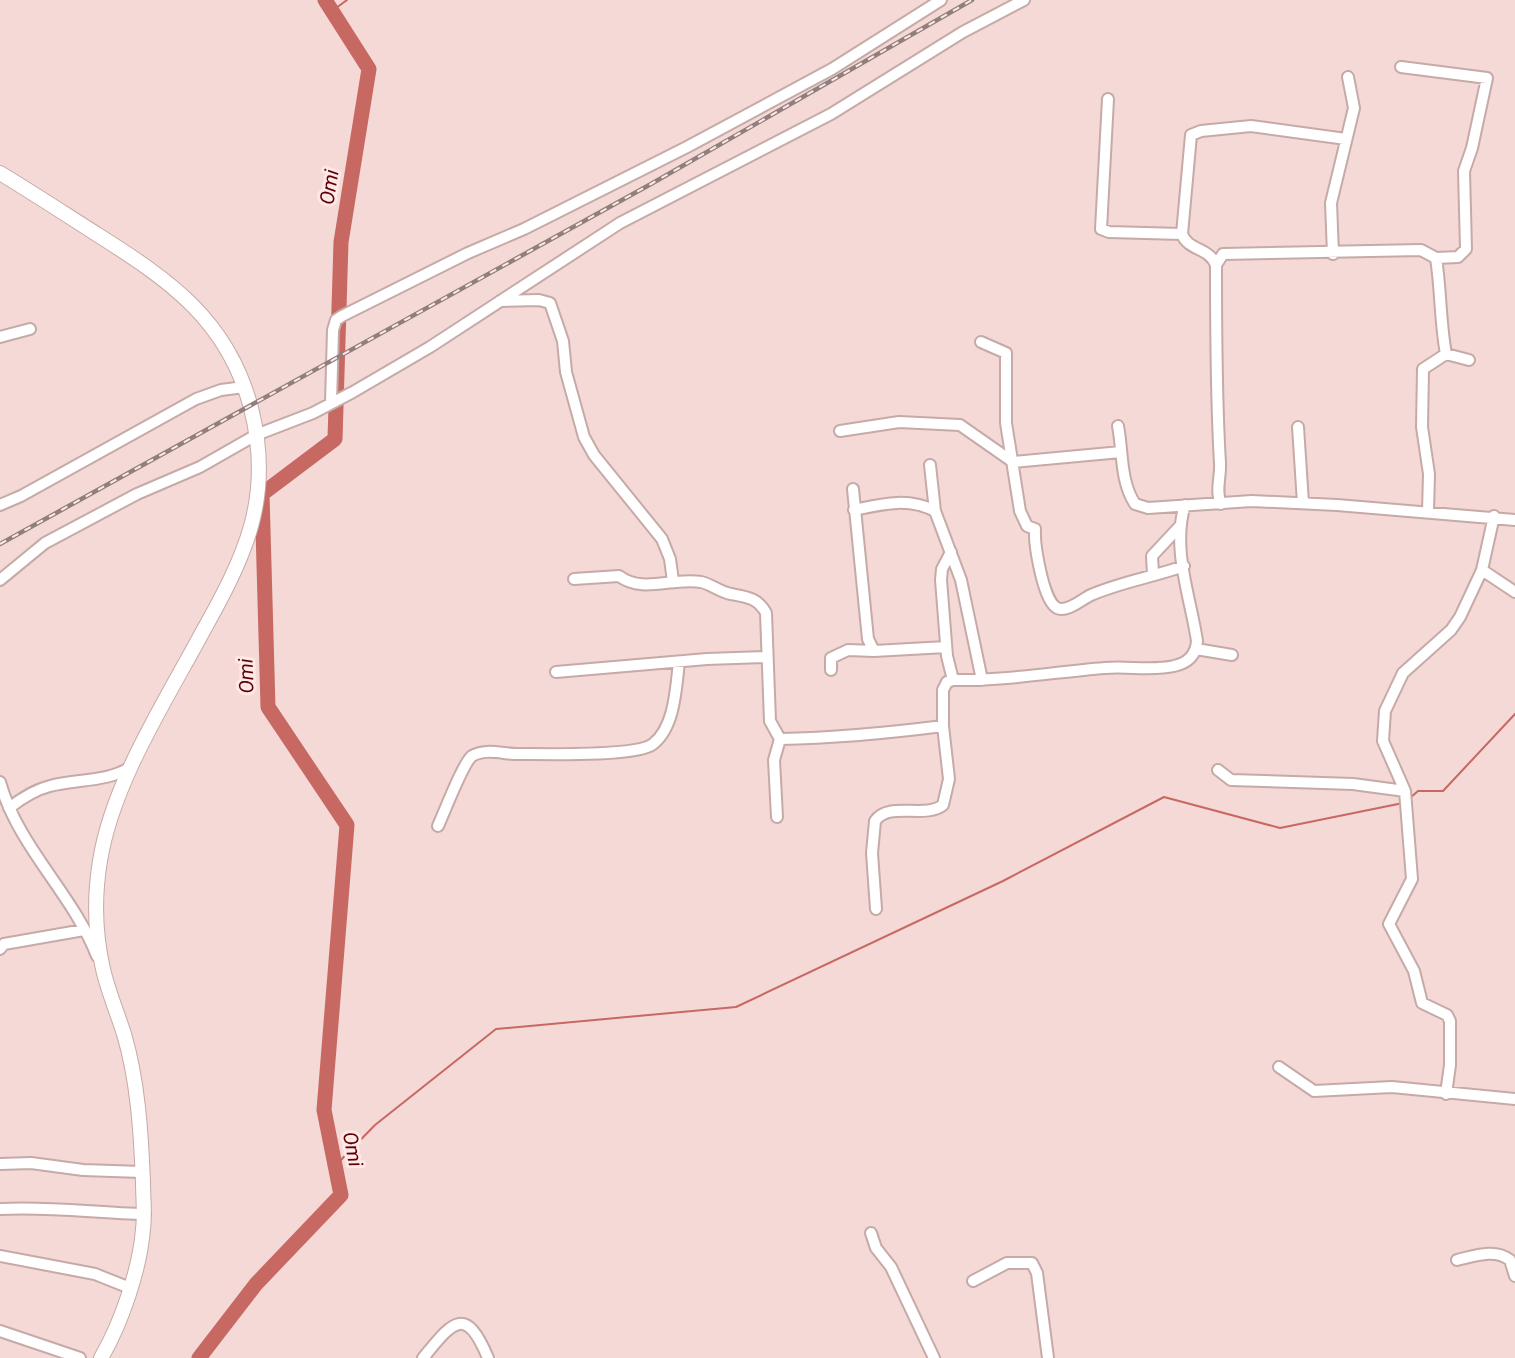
<svg xmlns="http://www.w3.org/2000/svg" width="1515" height="1358" font-family="Roboto,sans-serif">
  <style>
    .lines { fill: none; stroke-linecap: round; stroke-linejoin: round }
    .stream { stroke: #c76862; stroke-width: 2 }
    .river { stroke: #c76862; stroke-width: 15 }
    .minor-casing { stroke: #c5aaa8; stroke-width: 14 }
    .major-casing { stroke: #c5aaa8; stroke-width: 16 }
    .minor { stroke: #fff; stroke-width: 10 }
    .major { stroke: #fff; stroke-width: 14 }
    .rail-casing { stroke: #917f7d; stroke-width: 4.5 }
    .rail { stroke: #ffe8e6; stroke-width: 2; stroke-dasharray: 7; stroke-linecap: butt }
    .labels { text-anchor: middle; dominant-baseline: central; stroke-width: 6; stroke-linejoin: round; paint-order: stroke }
    .water-label { font-size: 20px; font-style: italic; fill: #5c0008; stroke: #ffe8e6 }
  </style>
  <rect width="100%" height="100%" fill="#f5d9d6"/>
  <g class="lines">
    <!-- stream -->
    <path class="stream" d="M332,11L347,0
      M1410,798L1418,791H1443L1515,714
      M335,1166L375,1125L496,1029L736,1007L1003,881L1164,797L1280,828L1403,803"/>
    <!-- river -->
    <path class="river" d="M199,1358L256,1284L341,1195L324,1110L347,825L268,707L262,494L335,439L341,242L369,69L325,0"/>
    <!-- minor casing -->
    <g class="minor-casing">
      <path id="minor" d="M1401,67L1487,78L1472,148L1464,171L1466,249L1458,257L1436,258
        M1108,99L1101,229L1109,232L1182,234
        M1333,254L1331,203L1354,108L1348,77
        M1216,265C1209,247 1188,251 1182,234L1191,135L1201,131L1251,126L1346,139
        M500,301L539,300L550,303L563,341L566,372L584,437L594,455L662,539L670,559L673,581
        M0,337L30,329
        M981,342L1006,353V423L1020,511L1027,526L1035,529C1034,544 1043,601 1057,608C1067,613 1082,599 1091,595C1121,582 1153,577 1184,566
        M331,403L333,330L336,320L342,316L468,253L524,229L687,147L832,69L941,0
        M1118,426C1123,452 1120,481 1135,504L1148,508L1252,501L1337,505L1515,520
        M1298,427L1303,503
        M840,431L899,422L960,425L1013,462L1121,452
        M930,465L935,511
        M853,489L868,639L874,651L946,647
        M1221,504C1215,491 1221,476 1220,463C1216,397 1216,331 1216,265L1223,254L1421,250L1436,258C1441,290 1440,322 1446,354
        M0,505L21,496L196,399L221,390L244,387
        M854,510C882,504 908,497 935,511L961,580L982,680
        M1428,512L1429,474L1422,427L1423,369L1446,354L1469,360
        M951,552L942,569L941,580L947,656L953,680
        M1482,570L1515,592
        M1153,574L1152,556L1180,526
        M574,579L619,576C643,594 672,577 701,582C711,584 720,592 731,594C747,597 758,598 766,613L770,721L780,739C835,738 888,733 943,726V690L947,682L953,680C1004,681 1054,672 1105,668C1126,666 1154,671 1174,666C1188,663 1196,655 1197,641C1191,599 1171,548 1185,505
        M0,580L45,543L137,494L200,467L256,435L313,413L353,392L430,347L620,223L831,114L963,32L1024,0
        M1196,649L1232,655
        M831,670V658L848,650L874,651
        M556,672L707,659L767,657
        M1218,770L1231,780L1353,784L1405,791
        M0,782C18,847 73,894 97,956
        M9,808C22,798 34,790 50,786C76,779 108,782 131,767
        M777,817L774,760L780,739
        M438,826C444,813 463,763 472,756C485,748 503,754 517,754C542,754 637,757 653,744C675,727 676,687 679,662
        M876,909L872,853L875,821C889,801 925,819 943,805L949,779L943,726
        M0,949L4,944L84,930
        M1279,1067L1314,1091L1392,1087L1515,1099
        M1446,1094L1450,1065V1021L1447,1015L1422,1003L1414,971L1389,924L1412,879L1405,791L1383,741L1385,711L1403,673L1451,630L1460,617L1482,570L1494,516
        M0,1164L31,1163L83,1170L142,1172
        M0,1209C49,1206 96,1213 145,1214
        M871,1233L876,1248L891,1267L934,1358
        M0,1256L95,1274L130,1288
        M1457,1260C1474,1256 1495,1248 1510,1260L1515,1276
        M973,1281L1007,1263H1032L1037,1273L1048,1358
        M0,1331L80,1358
        M423,1358C452,1323 465,1303 488,1358"/>
    </g>
    <!-- major casing -->
    <g class="major-casing">
      <path id="major" d="M0,173C33,193 65,214 98,235C169,280 228,320 251,408C274,498 245,556 202,633C165,702 112,784 100,861C94,897 95,934 103,969C108,991 117,1012 124,1034C138,1081 141,1133 143,1182C143,1198 145,1213 143,1229C140,1269 121,1324 101,1358"/>
    </g>
    <!-- minor -->
    <use href="#minor" class="minor"/>
    <!-- major -->
    <use href="#major" class="major"/>
    <!-- rail casing -->
    <g class="rail-casing">
      <path id="rail" d="M0,544L651,184L972,0"/>
    </g>
    <!-- rail -->
    <use href="#rail" class="rail"/>
  </g>
  <g class="labels">
    <!-- water labels -->
    <g class="water-label">
      <text transform="translate(329 187) rotate(-81)">Omi</text>
      <text transform="translate(246 676) rotate(-92)">Omi</text>
      <text transform="translate(353 1149) rotate(79)">Omi</text>
    </g>
  </g>
</svg>
